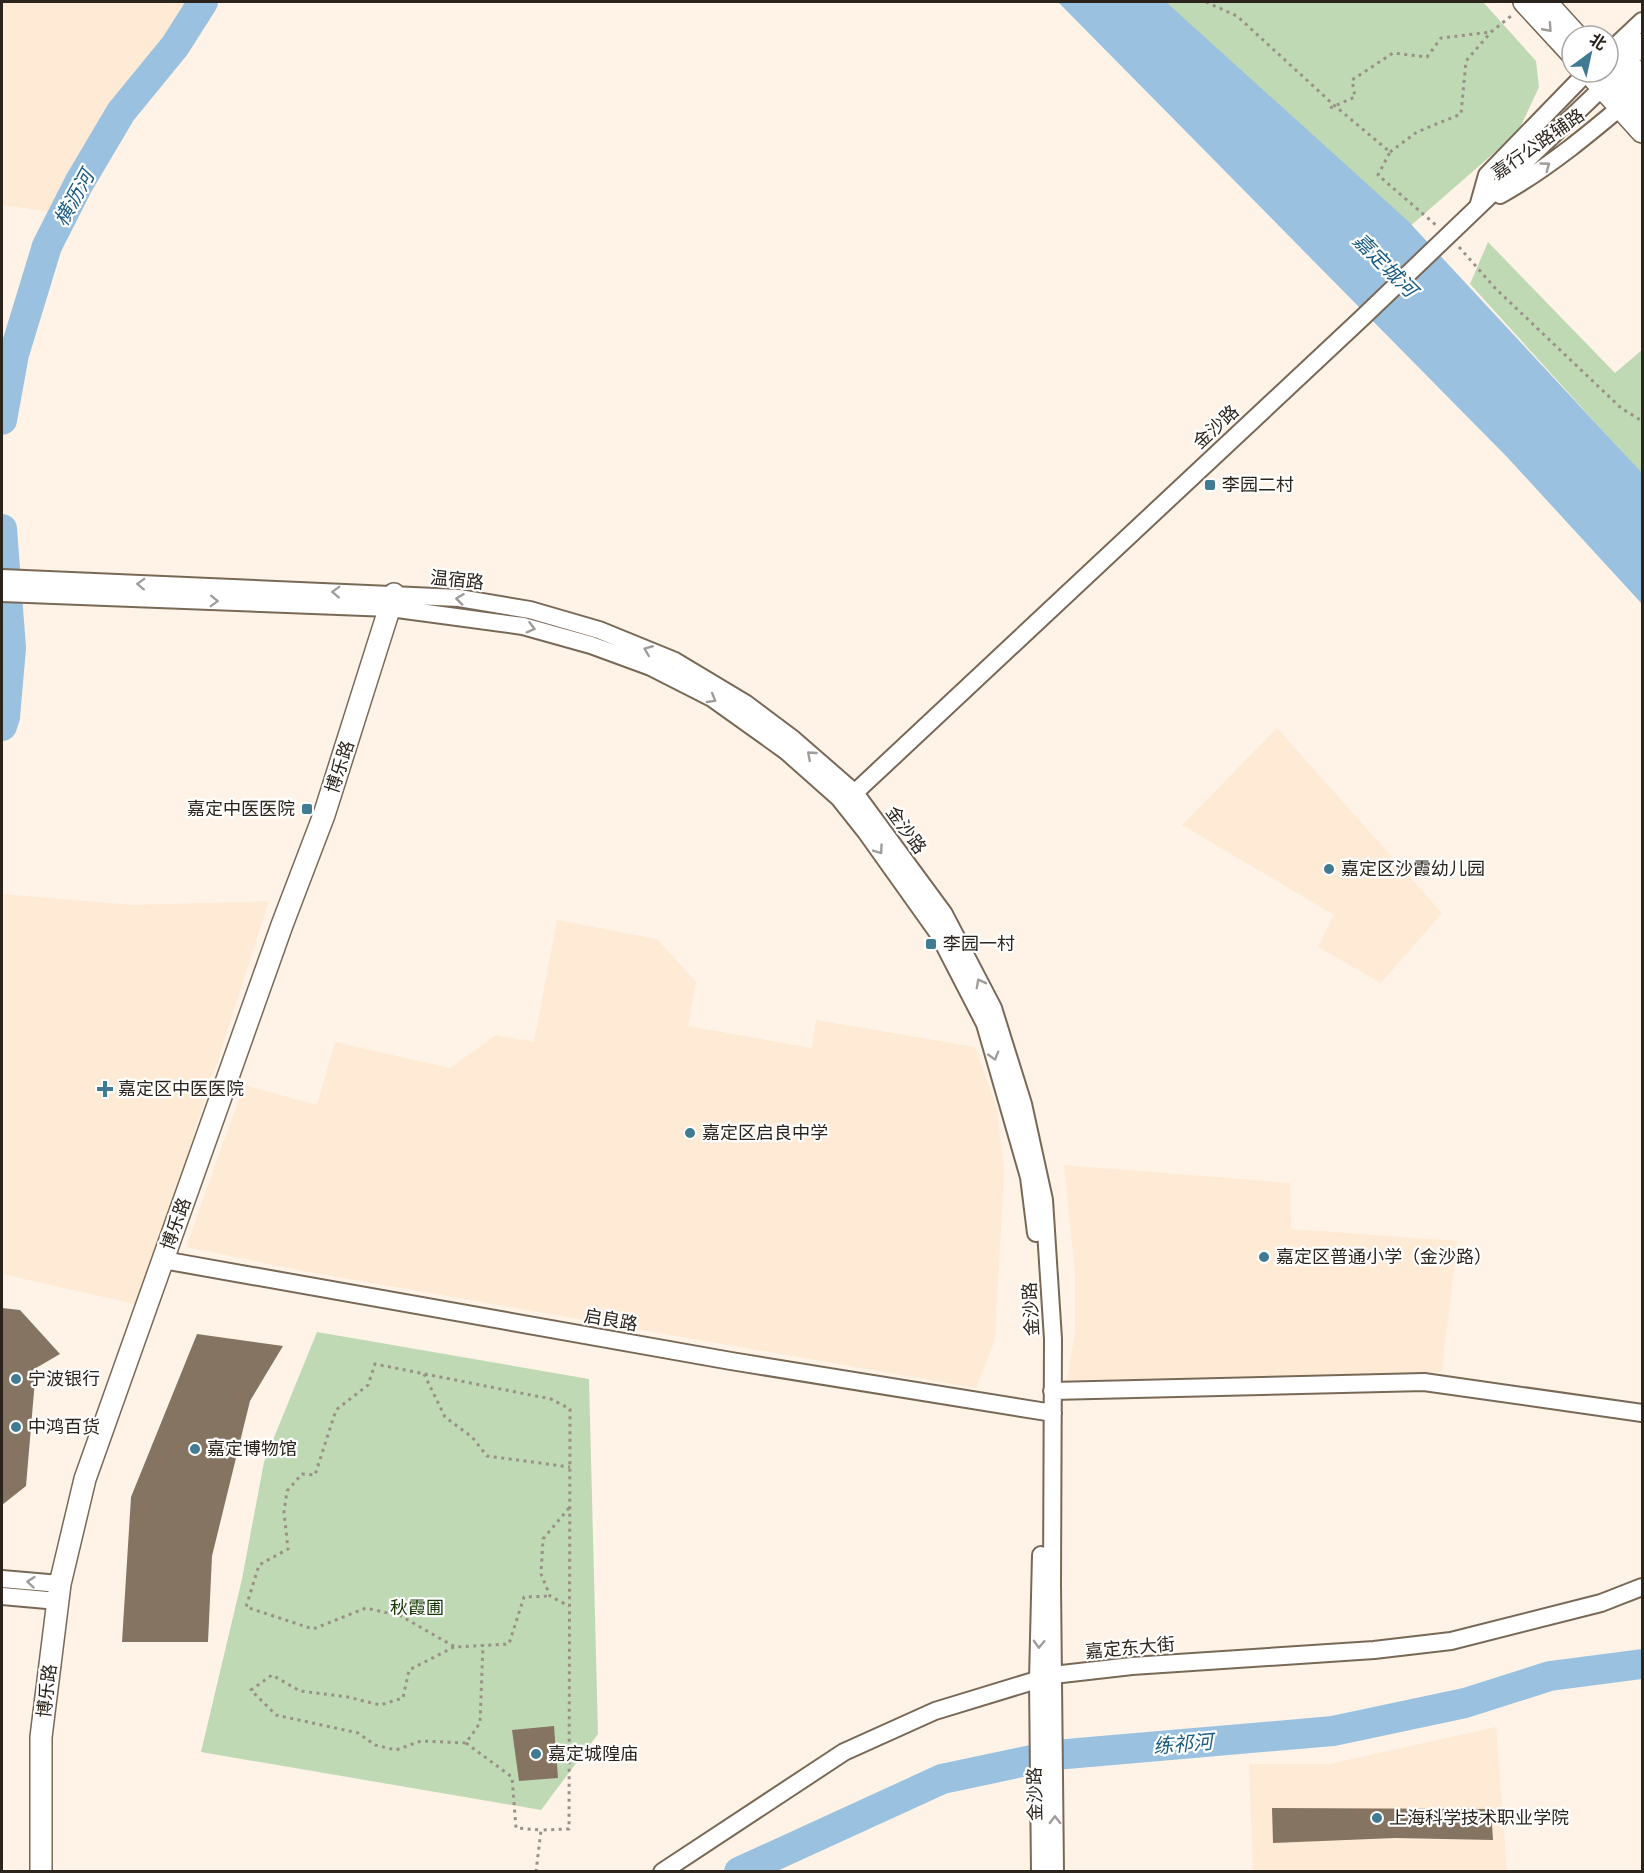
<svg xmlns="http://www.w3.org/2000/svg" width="1644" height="1873" font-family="'DM Sans','Noto Sans SC',sans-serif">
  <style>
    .built { fill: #feead5 }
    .green { fill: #bed9b4 }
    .water { fill: #9ac2e0 }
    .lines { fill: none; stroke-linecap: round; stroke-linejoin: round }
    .river { stroke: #9ac2e0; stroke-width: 30 }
    .building { fill: #857461 }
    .minor-casing { stroke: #796856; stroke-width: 20 }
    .major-casing { stroke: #796856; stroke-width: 24 }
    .path { stroke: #9a9186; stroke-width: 3; stroke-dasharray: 3 4.5; stroke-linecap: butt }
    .minor { stroke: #fff; stroke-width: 16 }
    .major { stroke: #fff; stroke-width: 21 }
    .oneway { stroke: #a09c99 }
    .poi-dot { fill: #407b93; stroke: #fff; stroke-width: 2 }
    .labels { text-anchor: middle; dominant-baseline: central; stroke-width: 4.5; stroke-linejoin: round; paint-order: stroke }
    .street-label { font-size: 18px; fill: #2b241c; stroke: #fff }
    .poi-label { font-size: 18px; fill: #2b241c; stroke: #fff; text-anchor: start }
    .park-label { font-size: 18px; fill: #153902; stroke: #fff }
    .water-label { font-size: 20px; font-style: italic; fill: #195b82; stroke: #fff }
  </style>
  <rect width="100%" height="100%" fill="#fef3e6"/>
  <!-- built -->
  <path class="built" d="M2,2H190L124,87L53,212L2,205Z
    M1277,728L1442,913L1381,983L1318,947L1334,915L1182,825Z
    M2,894L133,905L269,901L139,1305L2,1274Z
    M557,920L657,939L696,982L688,1026L812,1048L816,1020L975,1047L997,1108L1004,1171L995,1340L976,1388L303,1271L186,1247L244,1085L317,1105L335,1042L450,1068L496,1035L534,1042Z
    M1064,1165L1290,1183L1291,1229L1457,1241L1442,1372L1067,1380L1075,1332V1273Z
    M1496,1727L1507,1871H1253L1249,1764H1329Z"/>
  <!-- green -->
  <path class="green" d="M1158,2H1483L1536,61L1539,87L1518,132L1408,228Z
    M1488,242L1615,373L1642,350V474L1470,284Z
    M317,1332L589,1379L598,1734L541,1810L201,1752L242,1579L264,1462Z"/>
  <!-- water -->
  <path class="water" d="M1058,2H1166L1408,221L1642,473V604L1507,457Z"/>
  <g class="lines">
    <!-- river -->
    <path class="river" d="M2,420L14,354L47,246L79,183L121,112L175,46L203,2
      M2,529L11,648L5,717L2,726
      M739,1872L942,1779L1055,1755L1333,1731L1465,1703L1550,1676L1642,1664"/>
  </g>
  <!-- building -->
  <path class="building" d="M2,1308L20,1310L60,1354L36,1368L26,1486L2,1505Z
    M197,1334L283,1346L250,1401L212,1556L208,1642H122L131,1497Z
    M554,1726L558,1778L519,1781L512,1730Z
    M1272,1808L1491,1809L1493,1840L1395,1838L1273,1843Z"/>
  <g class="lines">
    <!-- minor casing -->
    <g class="minor-casing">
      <path id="minor" d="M1608,53L1642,21
        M1500,195C1552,166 1597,127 1642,89
        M1478,207L1487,175L1587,72
        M2,578L459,598L530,610L599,630L675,661L745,703L793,739L855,793L944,914L993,1008L1023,1104L1044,1200L1053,1339L1052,1585L1055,1872
        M2,593L390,608L523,626L591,645L651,667L712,698L786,751L839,798L866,832L938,933L985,1024L1029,1177L1036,1233
        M848,799L1362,318L1602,88
        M163,1260L731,1361L1053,1413
        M1052,1391L1424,1382L1642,1413
        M2,1579L60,1584
        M2,1596L58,1601
        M662,1872L844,1752L935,1711L1053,1675L1132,1666L1374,1650L1451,1641L1601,1603L1642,1587
        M1040,1872L1038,1680L1041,1555"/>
    </g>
    <!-- major casing -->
    <g class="major-casing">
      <path id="major" d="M1524,2L1572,54
        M1546,2L1577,36
        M1588,72L1642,132
        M1607,72L1642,108
        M1602,88L1609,75L1642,44
        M1612,88L1624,89L1642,71
        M41,1872V1737L60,1584L85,1479L282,925L324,815L394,594"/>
    </g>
    <!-- path -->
    <path class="path" d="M1206,2L1237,16L1335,106L1390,152L1378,175L1437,226
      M1330,108L1355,97L1352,80L1393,53L1427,57L1441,38L1491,32
      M1390,152L1417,132L1461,114L1466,61L1491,32L1511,16
      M1459,247L1496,289L1621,408L1642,421
      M424,1374L445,1417L472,1437L487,1456L570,1467
      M569,1508L543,1539L541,1574L550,1596L569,1606
      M454,1647L409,1670L403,1698L380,1705L348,1697L300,1691L272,1675L251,1690L276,1715L358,1733L375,1745L396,1750L421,1741L466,1743L480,1723L483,1645
      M466,1743L512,1777L516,1828L541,1830
      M536,1872L541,1830L569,1829L570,1409L551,1399L375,1364L368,1385L336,1410L315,1475L302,1474L287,1491L284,1512L288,1549L259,1565L246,1607L313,1629L366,1608L401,1616L455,1647L509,1644L524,1597L550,1596"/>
    <!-- minor -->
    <use href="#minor" class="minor"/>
    <!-- major -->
    <use href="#major" class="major"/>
  </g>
  <!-- one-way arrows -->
  <defs><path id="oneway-chevron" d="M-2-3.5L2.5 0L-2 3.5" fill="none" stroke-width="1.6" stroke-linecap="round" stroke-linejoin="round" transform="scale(1.5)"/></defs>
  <g class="oneway">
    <use href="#oneway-chevron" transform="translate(1548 28) rotate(48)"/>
    <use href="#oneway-chevron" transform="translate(1546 166) rotate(-36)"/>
    <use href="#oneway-chevron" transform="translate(141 584) rotate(-178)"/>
    <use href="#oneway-chevron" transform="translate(336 592) rotate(-178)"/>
    <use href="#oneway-chevron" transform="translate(460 599) rotate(-173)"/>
    <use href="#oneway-chevron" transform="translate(214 601) rotate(2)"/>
    <use href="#oneway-chevron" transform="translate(531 628) rotate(15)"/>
    <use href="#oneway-chevron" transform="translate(648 650) rotate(-158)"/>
    <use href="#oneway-chevron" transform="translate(712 699) rotate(31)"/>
    <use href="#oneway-chevron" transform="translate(811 755) rotate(-139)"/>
    <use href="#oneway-chevron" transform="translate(879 850) rotate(55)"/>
    <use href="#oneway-chevron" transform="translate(980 983) rotate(-118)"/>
    <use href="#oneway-chevron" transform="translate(994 1056) rotate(74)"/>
    <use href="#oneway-chevron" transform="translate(31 1582) rotate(-175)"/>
    <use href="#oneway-chevron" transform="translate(1039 1644) rotate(92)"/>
    <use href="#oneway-chevron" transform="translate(1055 1820) rotate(-91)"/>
  </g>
  <!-- markers -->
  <g class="poi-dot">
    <rect x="1204" y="479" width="12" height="12" rx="3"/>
    <rect x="301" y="803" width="12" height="12" rx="3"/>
    <circle cx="1329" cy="869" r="6"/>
    <rect x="925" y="938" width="12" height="12" rx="3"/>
    <path d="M102 1080h6v6h6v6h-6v6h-6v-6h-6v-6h6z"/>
    <circle cx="690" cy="1133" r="6"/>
    <circle cx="1264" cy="1257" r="6"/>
    <circle cx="16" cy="1379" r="6"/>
    <circle cx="16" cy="1427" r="6"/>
    <circle cx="195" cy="1449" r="6"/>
    <circle cx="536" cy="1754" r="6"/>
    <circle cx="1377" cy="1818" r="6"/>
  </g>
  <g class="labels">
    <!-- street labels -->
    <g class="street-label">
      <text transform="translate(1538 144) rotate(-35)">嘉行公路辅路</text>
      <text transform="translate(1216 427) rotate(-43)">金沙路</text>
      <text transform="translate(457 580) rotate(6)">温宿路</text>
      <text transform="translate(340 767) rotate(-72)">博乐路</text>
      <text transform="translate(906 830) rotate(54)">金沙路</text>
      <text transform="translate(176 1224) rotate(-70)">博乐路</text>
      <text transform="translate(1031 1309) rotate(-93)">金沙路</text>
      <text transform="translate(611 1320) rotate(10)">启良路</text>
      <text transform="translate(1130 1648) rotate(-5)">嘉定东大街</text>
      <text transform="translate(47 1691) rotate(-83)">博乐路</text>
      <text transform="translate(1035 1794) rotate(-91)">金沙路</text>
    </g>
    <!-- poi labels -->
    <g class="poi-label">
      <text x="1222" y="485">李园二村</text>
      <text x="295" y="809" text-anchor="end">嘉定中医医院</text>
      <text x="1341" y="869">嘉定区沙霞幼儿园</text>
      <text x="943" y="944">李园一村</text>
      <text x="118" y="1089">嘉定区中医医院</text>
      <text x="702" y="1133">嘉定区启良中学</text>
      <text x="1276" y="1257">嘉定区普通小学（金沙路）</text>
      <text x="28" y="1379">宁波银行</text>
      <text x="28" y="1427">中鸿百货</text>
      <text x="207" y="1449">嘉定博物馆</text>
      <text x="548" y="1754">嘉定城隍庙</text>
      <text x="1389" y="1818">上海科学技术职业学院</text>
    </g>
    <!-- park labels -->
    <g class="park-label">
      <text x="417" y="1608">秋霞圃</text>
    </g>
    <!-- water labels -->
    <g class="water-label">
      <text transform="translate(74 198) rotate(-61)">横沥河</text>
      <text transform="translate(1385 265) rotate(45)">嘉定城河</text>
      <text transform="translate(1183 1744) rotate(-5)">练祁河</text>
    </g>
  </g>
  <!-- border -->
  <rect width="1644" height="1873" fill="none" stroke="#2b241c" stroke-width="6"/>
  <!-- north arrow -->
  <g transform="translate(1590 54) rotate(33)"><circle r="28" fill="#ffffff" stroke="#aaa7a4" stroke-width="1.5"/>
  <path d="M0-4.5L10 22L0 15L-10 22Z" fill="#407b93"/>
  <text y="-9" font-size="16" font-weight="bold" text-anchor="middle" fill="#2b241c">北</text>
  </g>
</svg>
